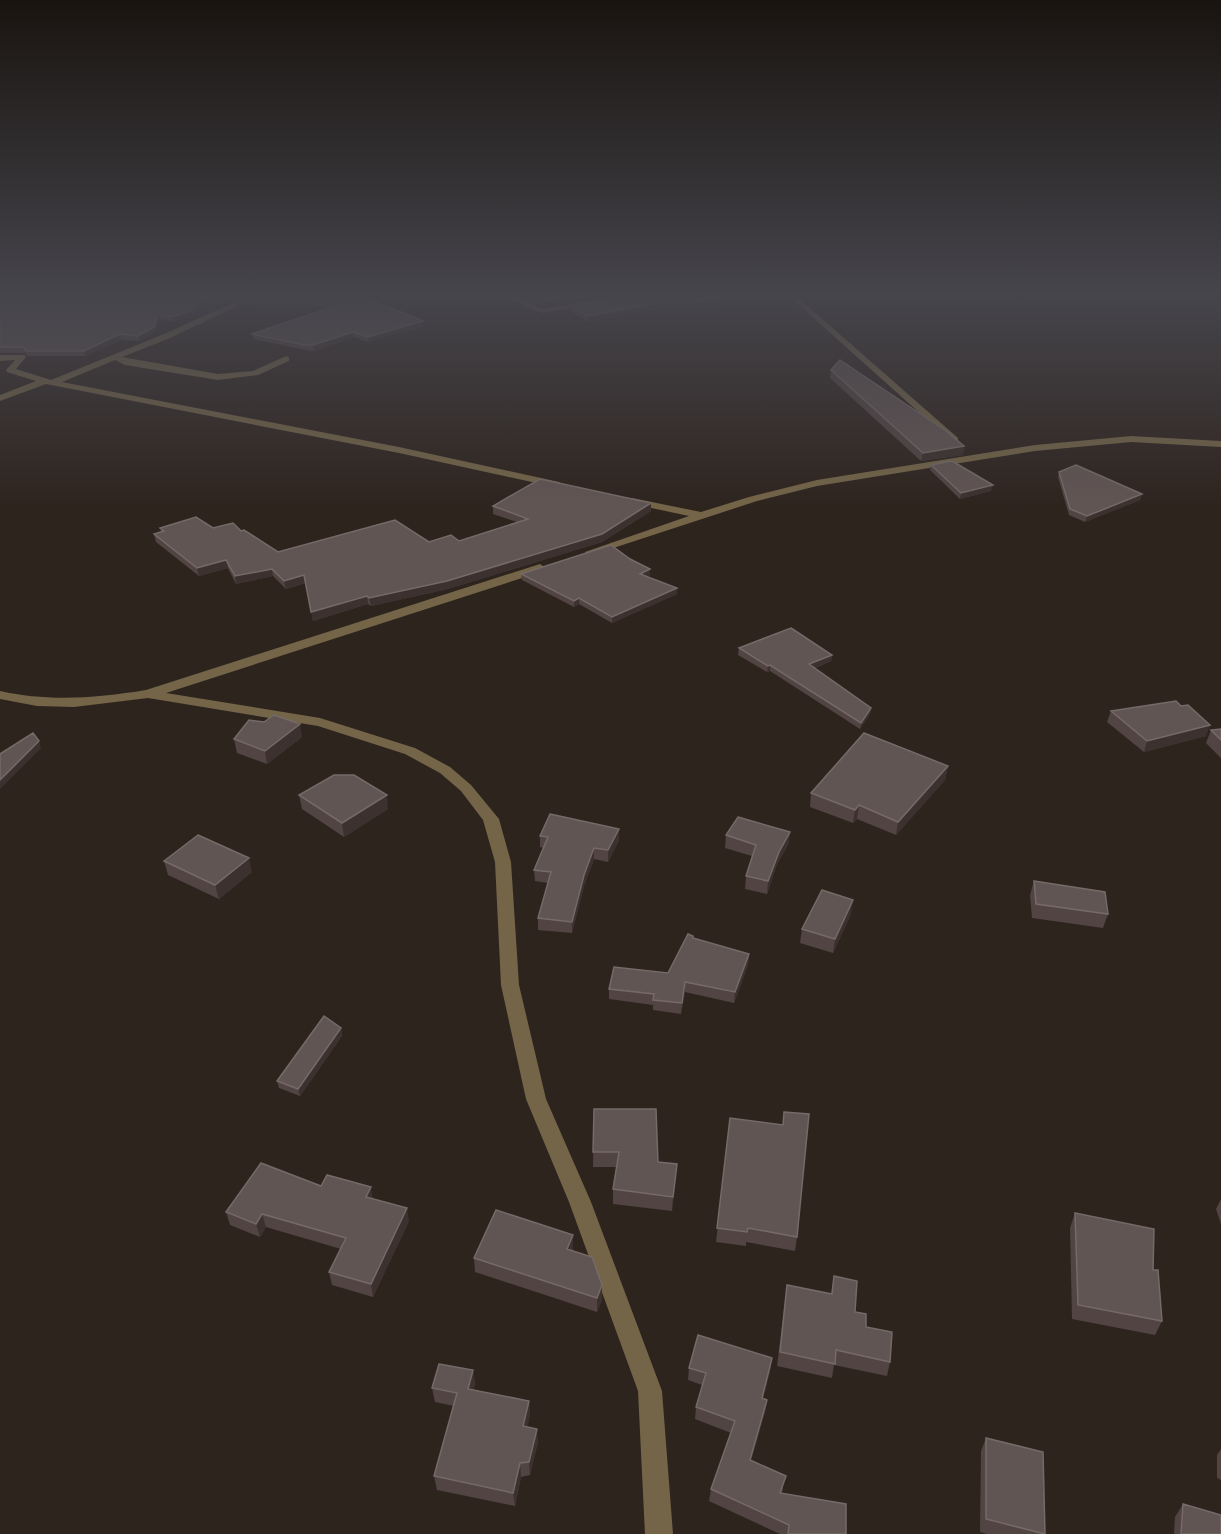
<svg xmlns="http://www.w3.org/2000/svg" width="1221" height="1534" font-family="'Public Sans',sans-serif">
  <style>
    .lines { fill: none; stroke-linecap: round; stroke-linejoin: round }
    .minor { fill: #746548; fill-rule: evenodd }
    .wall { fill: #514443 }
    .shaded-wall { fill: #3c312e }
    .building { fill: #615553; stroke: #756a68; stroke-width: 1.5 }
  </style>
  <rect width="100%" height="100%" fill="#2e241e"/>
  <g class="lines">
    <!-- minor -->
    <path class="minor" d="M251,295L258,296L170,338L122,357L218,374L253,371L286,356L289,357V361L258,375L218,380L125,365L115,360L62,382L399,447L559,482L564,485L559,488L399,453L46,384L0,401V395L36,381L7,372L6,370L15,360L0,361V355H25L26,357L16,369L51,380L164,334Z
      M502,295H511L542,309L590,302L594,304L541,313Z
      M788,295H795L958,438V442H952Z
      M1131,436L1221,441V447L1131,442L1035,451L817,486L757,501L595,554H587L585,552L689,516L628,503L627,501L632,498L701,512L749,497L817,480L1035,445Z
      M540,564L546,568L544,571L166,693L320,718L415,748L450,767L471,785L499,819L511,862L519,985L546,1099L591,1202L662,1391L673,1534H645L638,1391L569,1202L526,1099L501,985L495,862L483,820L461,791L440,773L405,754L318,726L148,698L74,707L37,706L0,699V691C49,702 97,698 146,690Z"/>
  </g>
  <!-- wall -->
  <path class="wall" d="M0,295H247L227,303H204L191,316L173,322L159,319L155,332L139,341L121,340L85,356H28L25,353H0Z
    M341,295L342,299L423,326L368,342L354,337L314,351L306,350L253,339L252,334L332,307L247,304L246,299Z
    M515,295H634L542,307Z
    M725,298L724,304L674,310L670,307L588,322L570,311V305Z
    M831,370L964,446L963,455L921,461L830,378Z
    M931,465L991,491L960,499L930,470Z
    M1059,472L1142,494L1140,500L1085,522L1069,515L1058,477Z
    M651,503V511L602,542L448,589L371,606L368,604L313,621L306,583L286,589L273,576L236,584L228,568L199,576L156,542L154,534L161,532L160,528H213L241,531L278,552L429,542L459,541L517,522L493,514V506Z
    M521,574L650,575L647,576L677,594L612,623L579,604L574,607L522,580Z
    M739,648L832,655L831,661L815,668L871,708L870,714L860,729L770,671L767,672L738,655Z
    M1111,711L1206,736L1144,752L1107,722Z
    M1221,729V758L1206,743L1211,730Z
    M302,737L267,764L237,753L234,739Z
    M948,766L945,780L896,835L857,819L853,823L810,807L811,793Z
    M299,795L388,809L344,837L302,809Z
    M619,829V840L608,862L594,859L584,886L572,933L538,930V918L548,883L535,881L534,870L544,848L540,847V836Z
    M790,832L788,845L777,864L767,894L745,889L746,876L752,856L725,848L726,835Z
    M164,861L252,872L219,899L168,875Z
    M1034,881L1108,914L1103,928L1032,918L1030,895Z
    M851,914L833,953L800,943L802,929Z
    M693,938L749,954L748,965L734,1003L685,992L681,1014L653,1010V1005L609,999V989L668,973Z
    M341,1028L342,1036L300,1096L279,1088L277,1081Z
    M594,1109L658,1162L677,1164L672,1211L613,1204V1189L617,1167H593Z
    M730,1118L797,1237L795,1251L746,1242V1246L716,1242Z
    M321,1186L373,1199L409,1221L373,1297L332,1285L329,1272L341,1249L266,1227L260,1237L230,1225L226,1212Z
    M1221,1199V1224L1216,1209Z
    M1075,1213L1153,1270L1162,1321L1155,1335L1072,1319L1070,1228Z
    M573,1249V1251L602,1299L597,1312L475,1272L474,1258Z
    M834,1276L855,1312L890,1362L887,1376L834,1365L832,1378L777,1366L787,1285L831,1294Z
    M772,1358L770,1371L763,1398L767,1400L765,1412L751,1460L783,1488L782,1493L846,1534H780L709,1501L711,1489L731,1433L695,1419L696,1407L702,1385L688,1380L689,1368Z
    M473,1370L475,1384L473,1391L529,1401L530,1415L527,1427L538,1442L530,1475L521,1477L515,1506L437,1490L434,1476L454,1406L435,1402L432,1388Z
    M986,1438L1045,1534H987L980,1532L981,1451Z
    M1221,1449V1480L1217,1478V1455Z
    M1183,1504L1221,1534H1174L1175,1517Z"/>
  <!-- shaded-wall -->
  <path class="shaded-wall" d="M235,295H247L227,303L226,298Z
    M589,295H634L542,307V301Z
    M203,298L204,303L191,316L173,322L172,317Z
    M725,298L724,304L674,310L675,304Z
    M670,301V307L588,322V316Z
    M158,314L159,319L155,332L139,341L138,336Z
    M423,321V326L368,342V337Z
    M353,332L354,337L314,351L313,345Z
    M120,334L121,340L85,356L84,351Z
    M964,446L963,455L921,461L923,453Z
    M993,485L991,491L960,499L961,493Z
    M1142,494L1140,500L1085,522L1087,516Z
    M651,503V511L602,542L448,589L371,606L369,598Z
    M226,560L228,568L199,576L197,568Z
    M272,569L273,576L236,584L235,576Z
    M650,569V575L640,580V574Z
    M304,575L306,583L286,589L284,581Z
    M677,588V594L612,623V617Z
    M367,596L368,604L313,621L311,612Z
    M579,598V604L574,607V601Z
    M832,655L831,661L809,670V664Z
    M770,665V671L767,672L768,666Z
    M871,708L870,714L860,729L861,723Z
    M300,724L302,737L267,764L265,751Z
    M1210,725L1206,736L1144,752L1147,741Z
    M39,741L41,748L0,789V780Z
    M948,766L945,780L896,835L898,822Z
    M387,795L388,809L344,837L342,823Z
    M859,805L857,819L853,823L855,810Z
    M619,829V840L608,862V850Z
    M790,832L788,845L777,864L767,894L768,881L779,852Z
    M594,848V859L584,886L572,933V922L584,875Z
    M249,858L252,872L219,899L215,885Z
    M853,900L851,914L833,953L835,939Z
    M749,954L748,965L734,1003L735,992Z
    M685,982V992L681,1014L682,1003Z
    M341,1028L342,1036L300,1096L298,1089Z
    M677,1164L676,1179L672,1211L673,1197Z
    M371,1187L373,1200L366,1197Z
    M407,1208L409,1221L373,1297L371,1284Z
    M262,1214L266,1227L260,1237L256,1224Z
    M573,1235V1249L568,1263L567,1249Z
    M602,1285V1299L597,1312V1298Z
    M772,1358L770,1371L760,1411L762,1398Z
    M473,1370L475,1384L470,1403L468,1389Z
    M767,1400L765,1412L748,1472L750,1460Z
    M529,1401L530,1415L524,1440L523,1426Z
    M537,1429L538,1442L530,1475L529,1462Z
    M520,1463L521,1477L515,1506L513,1493Z"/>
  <!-- building -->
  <path class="building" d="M0,295H235L226,298H203L190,311L172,317L158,314L154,327L138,336L120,334L84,351H26L23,347H0Z
    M254,295H341L340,299L360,295L423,321L368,337L353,332L313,345H305L252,334L338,305L337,302L246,299Z
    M529,295H589L542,301Z
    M643,295H718L725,298L675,304L670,301L588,316L570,305Z
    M840,360L946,431L964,446L923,453L831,370Z
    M952,461L993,485L961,493L931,465Z
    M1076,465L1142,494L1087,516L1070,509L1059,472Z
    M540,479L651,503L602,534L447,581L369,598L367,596L311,612L304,575L284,581L272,569L235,576L226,560L197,568L154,534L164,531L160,528L196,517L213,528L233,523L241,531L244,530L278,552L395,520L429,542L451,535L459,541L528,519L493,506Z
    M611,545L630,559L650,569L640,574L677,588L612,617L579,598L574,601L521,574Z
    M791,628L832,655L809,664L871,708L861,723L770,665L768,666L739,648Z
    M1176,701L1181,706L1188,705L1210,725L1147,741L1111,711Z
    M274,715L300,724L265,751L234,739L249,720L264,722Z
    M1221,729V740L1211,730Z
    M33,733L39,741L0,780V754Z
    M864,733L948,766L898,822L859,805L855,810L811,793Z
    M334,775H354L387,795L342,823L299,795Z
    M550,814L619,829L608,850L594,848L584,875L572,922L538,918L551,872L534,870L548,837L540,836Z
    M738,817L790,832L779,852L768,881L746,876L756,845L726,835Z
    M198,835L249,858L215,885L164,861Z
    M1034,881L1105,892L1108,914L1036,904Z
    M822,890L853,900L835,939L802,929Z
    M688,934L693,936V938L749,954L735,992L685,982L682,1003L653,1000L654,994L609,989L614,967L668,973Z
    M324,1016L341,1028L298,1089L277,1081Z
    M594,1109H656L658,1162L677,1164L673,1197L613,1189L619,1152H593Z
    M784,1112L809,1114L797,1237L748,1228L747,1232L717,1228L730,1118L783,1125Z
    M261,1163L321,1186L327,1175L371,1187L366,1197L407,1208L371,1284L329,1272L346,1238L262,1214L256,1224L226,1212Z
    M496,1210L573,1235L567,1249L592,1257L602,1285L597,1298L474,1258Z
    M1075,1213L1154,1229L1153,1270H1158L1162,1321L1078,1305Z
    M834,1276L857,1281L855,1312L866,1314V1327L892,1332L890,1362L836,1350L835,1364L780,1352L787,1285L832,1294Z
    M698,1335L772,1358L762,1398L767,1400L750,1460L786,1476L780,1493L846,1504V1534H788L789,1525L711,1489L735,1421L696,1407L706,1373L689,1368Z
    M439,1364L473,1370L468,1389L529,1401L523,1426L537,1429L529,1462L520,1463L513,1493L434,1476L457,1393L432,1388Z
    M986,1438L1043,1452L1045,1534L986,1519Z
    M1183,1504L1221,1515V1534H1181Z"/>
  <!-- sky -->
  <linearGradient id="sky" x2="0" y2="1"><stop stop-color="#191410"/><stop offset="0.58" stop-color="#46454c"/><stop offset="1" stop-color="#46454c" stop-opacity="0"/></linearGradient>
  <rect width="1221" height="509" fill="url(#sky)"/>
</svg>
